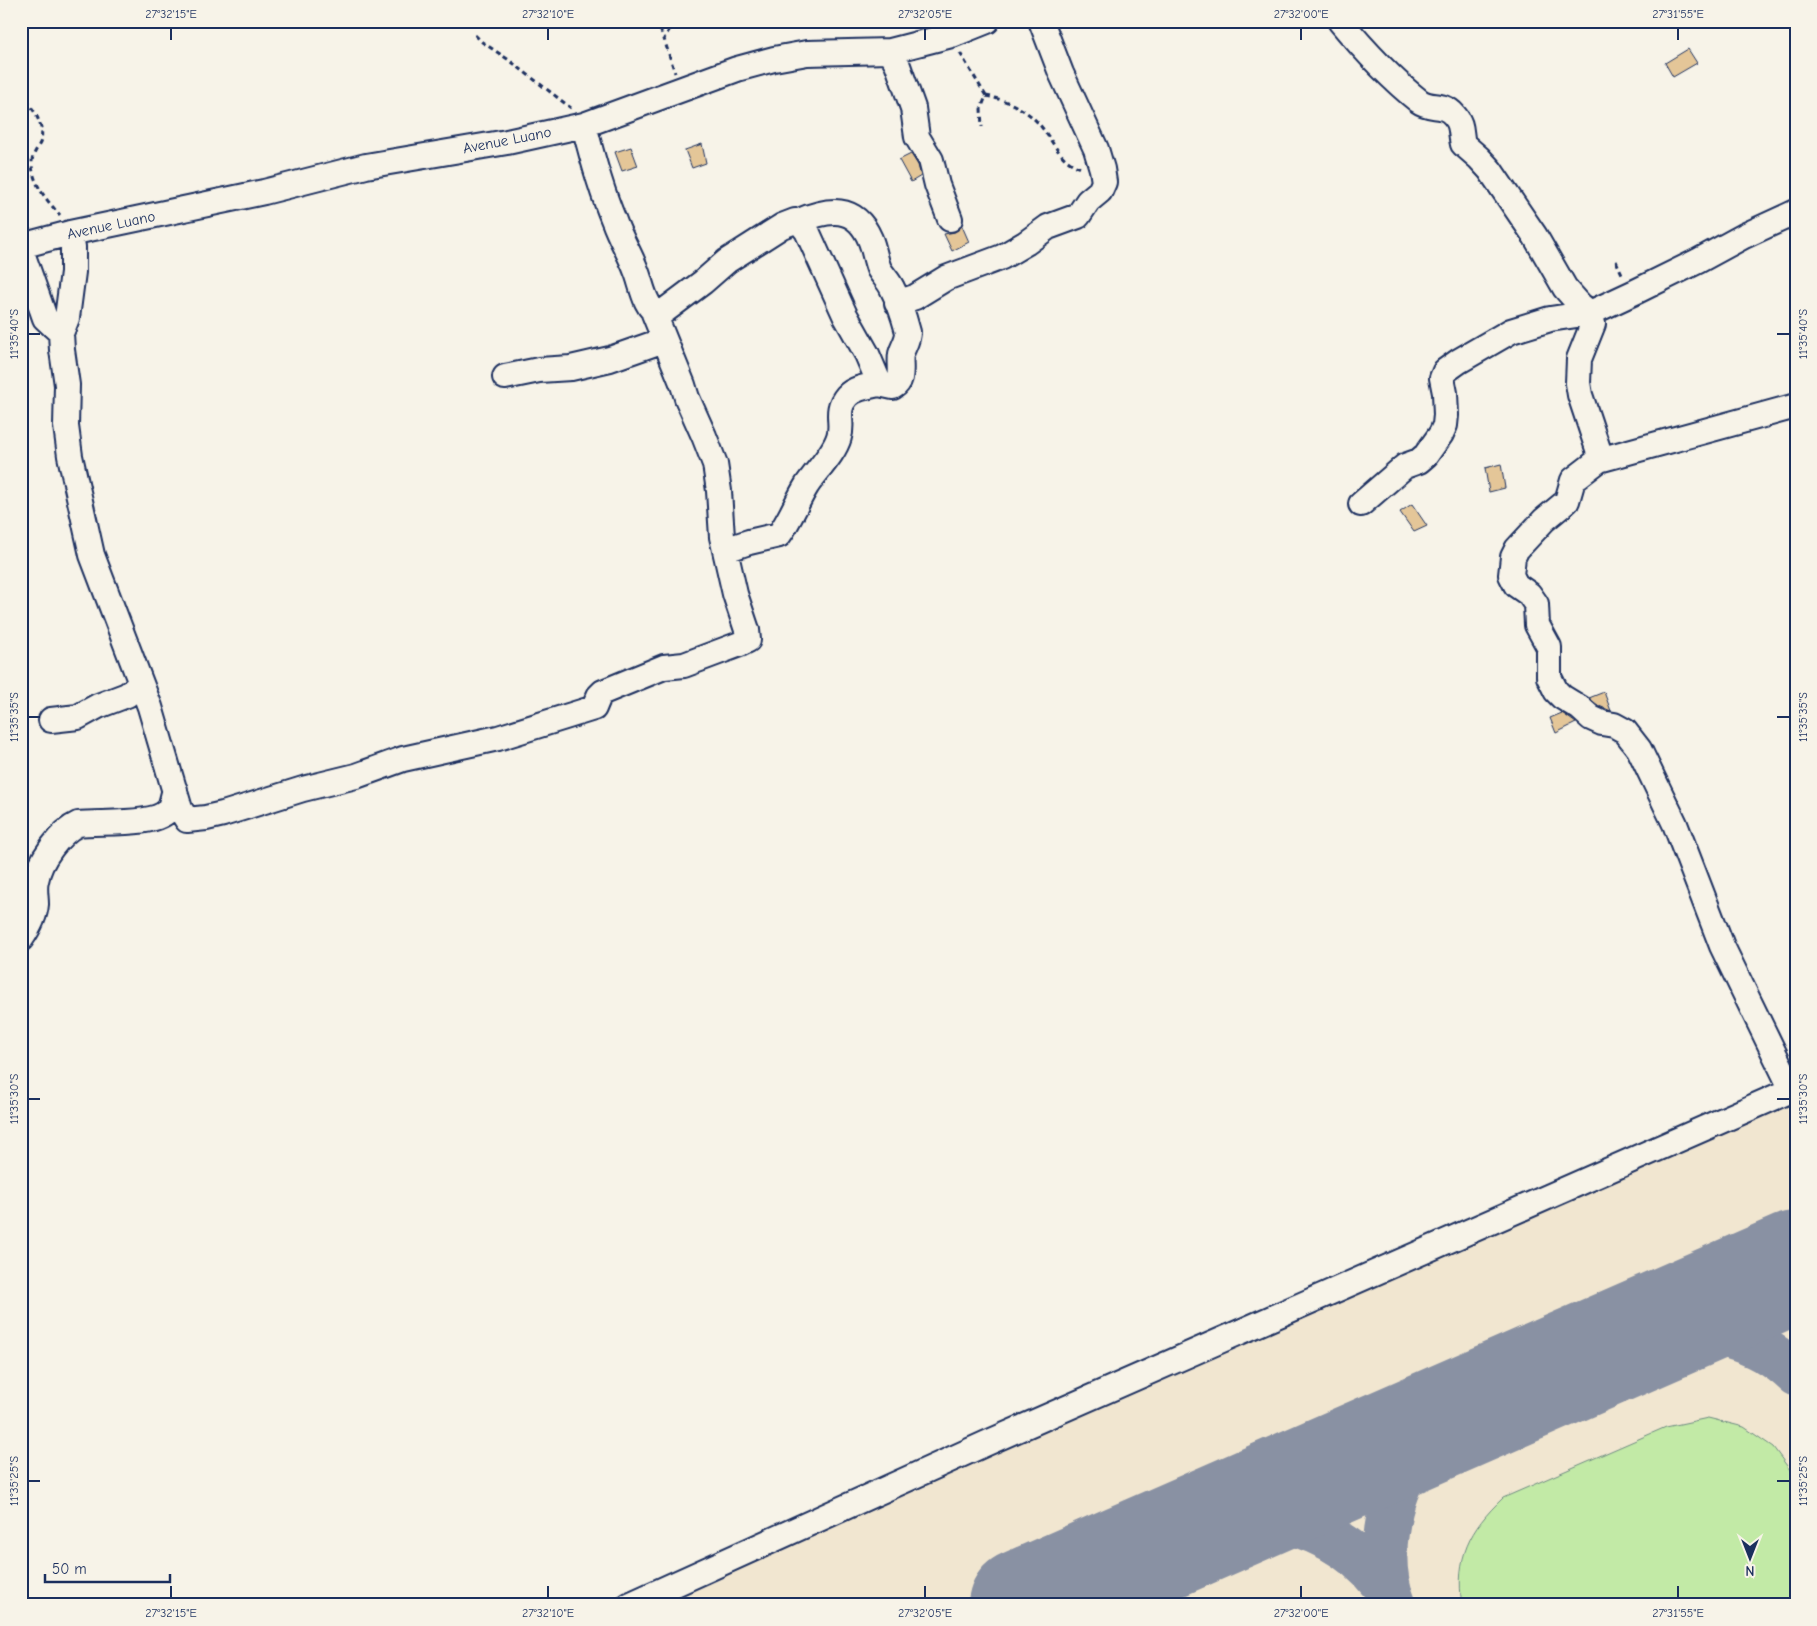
<svg xmlns="http://www.w3.org/2000/svg" width="1817" height="1626" font-family="'Comic Neue',sans-serif">
  <style>
    .built { fill: #f1e6d0 }
    .green { fill: #c2eaa6; stroke: #6e8c82 }
    .lines { fill: none; stroke-linecap: round; stroke-linejoin: round }
    .taxiway { stroke: #8991a3; stroke-width: 45 }
    .runway { stroke: #8991a3; stroke-width: 112 }
    .building { fill: #e4c698; stroke: #1b2f5e }
    .minor-casing { stroke: #1b2f5e; stroke-width: 28 }
    .path { stroke: #1b2f5e; stroke-width: 3; stroke-dasharray: 5 4; stroke-linecap: butt }
    .minor { stroke: #f7f3e8; stroke-width: 24 }
    .ticks { fill: none; stroke: #1b2f5e; stroke-width: 2 }
    .labels { text-anchor: middle; dominant-baseline: central; stroke-width: 4.5; stroke-linejoin: round; paint-order: stroke }
    .street-label { font-size: 15px; fill: #1b2f5e; stroke: #f7f3e8 }
    .neatline { fill: none; stroke: #1b2f5e; stroke-width: 2 }
    .ticks-label { font-size: 12px; text-anchor: middle; fill: #1b2f5e }
  </style>
  <rect width="100%" height="100%" fill="#f7f3e8"/>
  <filter id="ink" filterUnits="userSpaceOnUse"><feTurbulence type="fractalNoise" baseFrequency=".02" numOctaves="2"/><feDisplacementMap in="SourceGraphic" scale="10" xChannelSelector="R" yChannelSelector="G"/><feConvolveMatrix kernelMatrix="1 2 1 2 8 2 1 2 1" color-interpolation-filters="sRGB"/></filter>
  <g filter="url(#ink)">
    <!-- built -->
    <path class="built" d="M1796,1094V1605H647Z"/>
    <!-- green -->
    <path class="green" d="M1708,1418L1744,1427L1773,1447L1790,1470L1796,1481V1605H1462C1455,1558 1469,1530 1503,1498L1666,1427Z"/>
    <g class="lines">
      <!-- taxiway -->
      <path class="taxiway" d="M1656,1328C1710,1330 1755,1335 1796,1374
        M1215,1521C1238,1521 1261,1518 1284,1522C1327,1530 1368,1558 1391,1596
        M1394,1605C1376,1562 1386,1496 1414,1459C1421,1450 1431,1439 1440,1431C1452,1421 1468,1413 1481,1405"/>
      <!-- runway -->
      <path class="runway" d="M1024,1605L1796,1267"/>
    </g>
    <!-- building -->
    <path class="building" d="M1688,49L1697,63L1673,77L1665,63Z
      M702,144L706,163L692,168L685,150Z
      M631,147L638,166L622,171L615,152Z
      M911,154L918,165L921,176L911,182L899,160Z
      M962,226L969,242L952,251L944,234L955,232Z
      M1501,464L1505,488L1489,492L1485,468Z
      M1412,504L1427,526L1414,532L1400,512Z
      M1604,692L1611,711L1599,706L1589,698Z
      M1562,713L1576,723L1556,733L1550,718Z"/>
    <g class="lines">
      <!-- minor casing -->
      <g class="minor-casing">
        <path id="minor" d="M1340,21C1364,50 1390,78 1419,101C1431,110 1443,102 1454,115C1463,125 1460,132 1463,144L1479,158L1490,170L1535,236L1565,288L1580,305L1590,313L1593,324L1579,359L1578,383L1580,395L1598,449L1599,460L1573,480L1567,501L1544,520L1517,549L1513,557L1511,575L1516,585L1529,594L1536,604L1537,625L1549,647V677L1556,691L1562,697L1580,708L1591,718L1602,723L1614,725L1625,731L1639,749L1675,824L1722,946L1792,1090
          M890,51L897,63L913,108L917,137L931,160L937,185L950,219
          M584,125C592,157 601,190 614,221C620,238 630,254 636,270C642,284 644,307 658,314L663,312L703,282L727,261L782,226L795,221H799L807,231L845,315L867,354L878,380L879,384C869,386 854,388 847,396C834,411 844,422 839,437C834,454 817,470 807,485C797,501 790,520 779,535L749,542L725,550
          M799,221C828,209 855,204 870,239C874,248 875,259 879,269C883,276 889,281 892,288C899,301 904,317 908,332C908,341 903,346 901,354C899,365 905,380 893,387L879,384
          M70,233L73,247V272L67,318L61,333L62,350L67,385L66,426L70,456L92,555L150,707L180,809L187,820L206,818L223,814L303,789L356,776L403,759L498,738L594,708L599,696L603,692L664,667L684,665L740,644L748,640L747,630L735,594L722,537L719,491L715,464L704,436L687,398L683,385L653,311
          M21,246L70,233L264,192L366,166L507,142L584,125L737,69L774,59L807,53L890,51L952,35L987,21
          M21,250L45,318L61,333
          M897,303L915,297L946,278L1002,257L1026,243L1048,227L1078,216L1088,201L1100,191L1104,182L1102,169L1096,149L1061,73L1041,21
          M505,377L539,370L571,368L610,359L664,340
          M1599,460L1796,406
          M1361,504L1405,466L1419,461L1426,455L1441,434L1445,425L1446,415L1445,393L1442,378L1445,371L1459,361L1511,331L1550,319L1590,313L1635,292L1698,261L1744,236L1796,212
          M51,720L78,717L98,706L127,695L141,684
          M21,939C28,929 35,917 36,904C36,897 34,888 36,881C39,861 60,832 78,824C99,821 157,827 169,809C172,804 173,795 175,790
          M629,1605L987,1443L1796,1088"/>
      </g>
      <!-- path -->
      <path class="path" d="M656,21L664,38
        M671,21L672,25L664,39L675,73
        M1666,23V21
        M475,35L482,42L509,60L571,108
        M960,53L986,96L981,109L982,127
        M21,93C31,106 47,126 40,143C37,149 33,154 32,161C31,182 47,201 60,215
        M986,96C1006,100 1025,108 1039,124C1053,140 1059,161 1081,168
        M1616,261L1623,276"/>
      <!-- minor -->
      <use href="#minor" class="minor"/>
    </g>
  </g>
  <!-- ticks -->
  <path class="ticks" d="M171,28V40M548,28V40M925,28V40M1301,28V40M1678,28V40M28,334H40M1777,334H1790M28,717H40M1777,717H1790M28,1099H40M1777,1099H1790M28,1481H40M1777,1481H1790M171,1586V1598M548,1586V1598M925,1586V1598M1301,1586V1598M1678,1586V1598"/>
  <g class="labels">
    <!-- street labels -->
    <g class="street-label">
      <text transform="translate(507 140) rotate(-11)">Avenue Luano</text>
      <text transform="translate(111 225) rotate(-12)">Avenue Luano</text>
    </g>
  </g>
  <!-- margin -->
  <rect width="1817" height="1626" fill="none" stroke="#f7f3e8" stroke-width="55"/>
  <!-- north arrow -->
  <g transform="translate(1750 1558) rotate(180)" stroke="#f7f3e8" stroke-width="4" paint-order="stroke">
  <path d="M0-4L9 19L0 12L-9 19Z" fill="#1b2f5e"/>
  <text y="-8" font-size="14" font-weight="bold" text-anchor="middle" fill="#1b2f5e">N</text>
  </g>
  <!-- scale -->
  <path d="M45 1574v8h125v-8" fill="none" stroke="#1b2f5e" stroke-width="2.5"/>
  <text x="52" y="1574" font-size="15" fill="#1b2f5e" stroke="#f7f3e8" stroke-width="4" paint-order="stroke">50 m</text>
  <rect x="28" y="28" width="1762" height="1570" class="neatline"/>
  <g class="ticks-label">
    <text x="171" y="18">27°32'15"E</text>
    <text x="548" y="18">27°32'10"E</text>
    <text x="925" y="18">27°32'05"E</text>
    <text x="1301" y="18">27°32'00"E</text>
    <text x="1678" y="18">27°31'55"E</text>
    <text transform="translate(1803 334) rotate(-90)" y="4">11°35'40"S</text>
    <text transform="translate(14 334) rotate(-90)" y="4">11°35'40"S</text>
    <text transform="translate(1803 717) rotate(-90)" y="4">11°35'35"S</text>
    <text transform="translate(14 717) rotate(-90)" y="4">11°35'35"S</text>
    <text transform="translate(1803 1099) rotate(-90)" y="4">11°35'30"S</text>
    <text transform="translate(14 1099) rotate(-90)" y="4">11°35'30"S</text>
    <text transform="translate(14 1481) rotate(-90)" y="4">11°35'25"S</text>
    <text transform="translate(1803 1481) rotate(-90)" y="4">11°35'25"S</text>
    <text x="171" y="1617">27°32'15"E</text>
    <text x="548" y="1617">27°32'10"E</text>
    <text x="925" y="1617">27°32'05"E</text>
    <text x="1301" y="1617">27°32'00"E</text>
    <text x="1678" y="1617">27°31'55"E</text>
  </g>
</svg>
